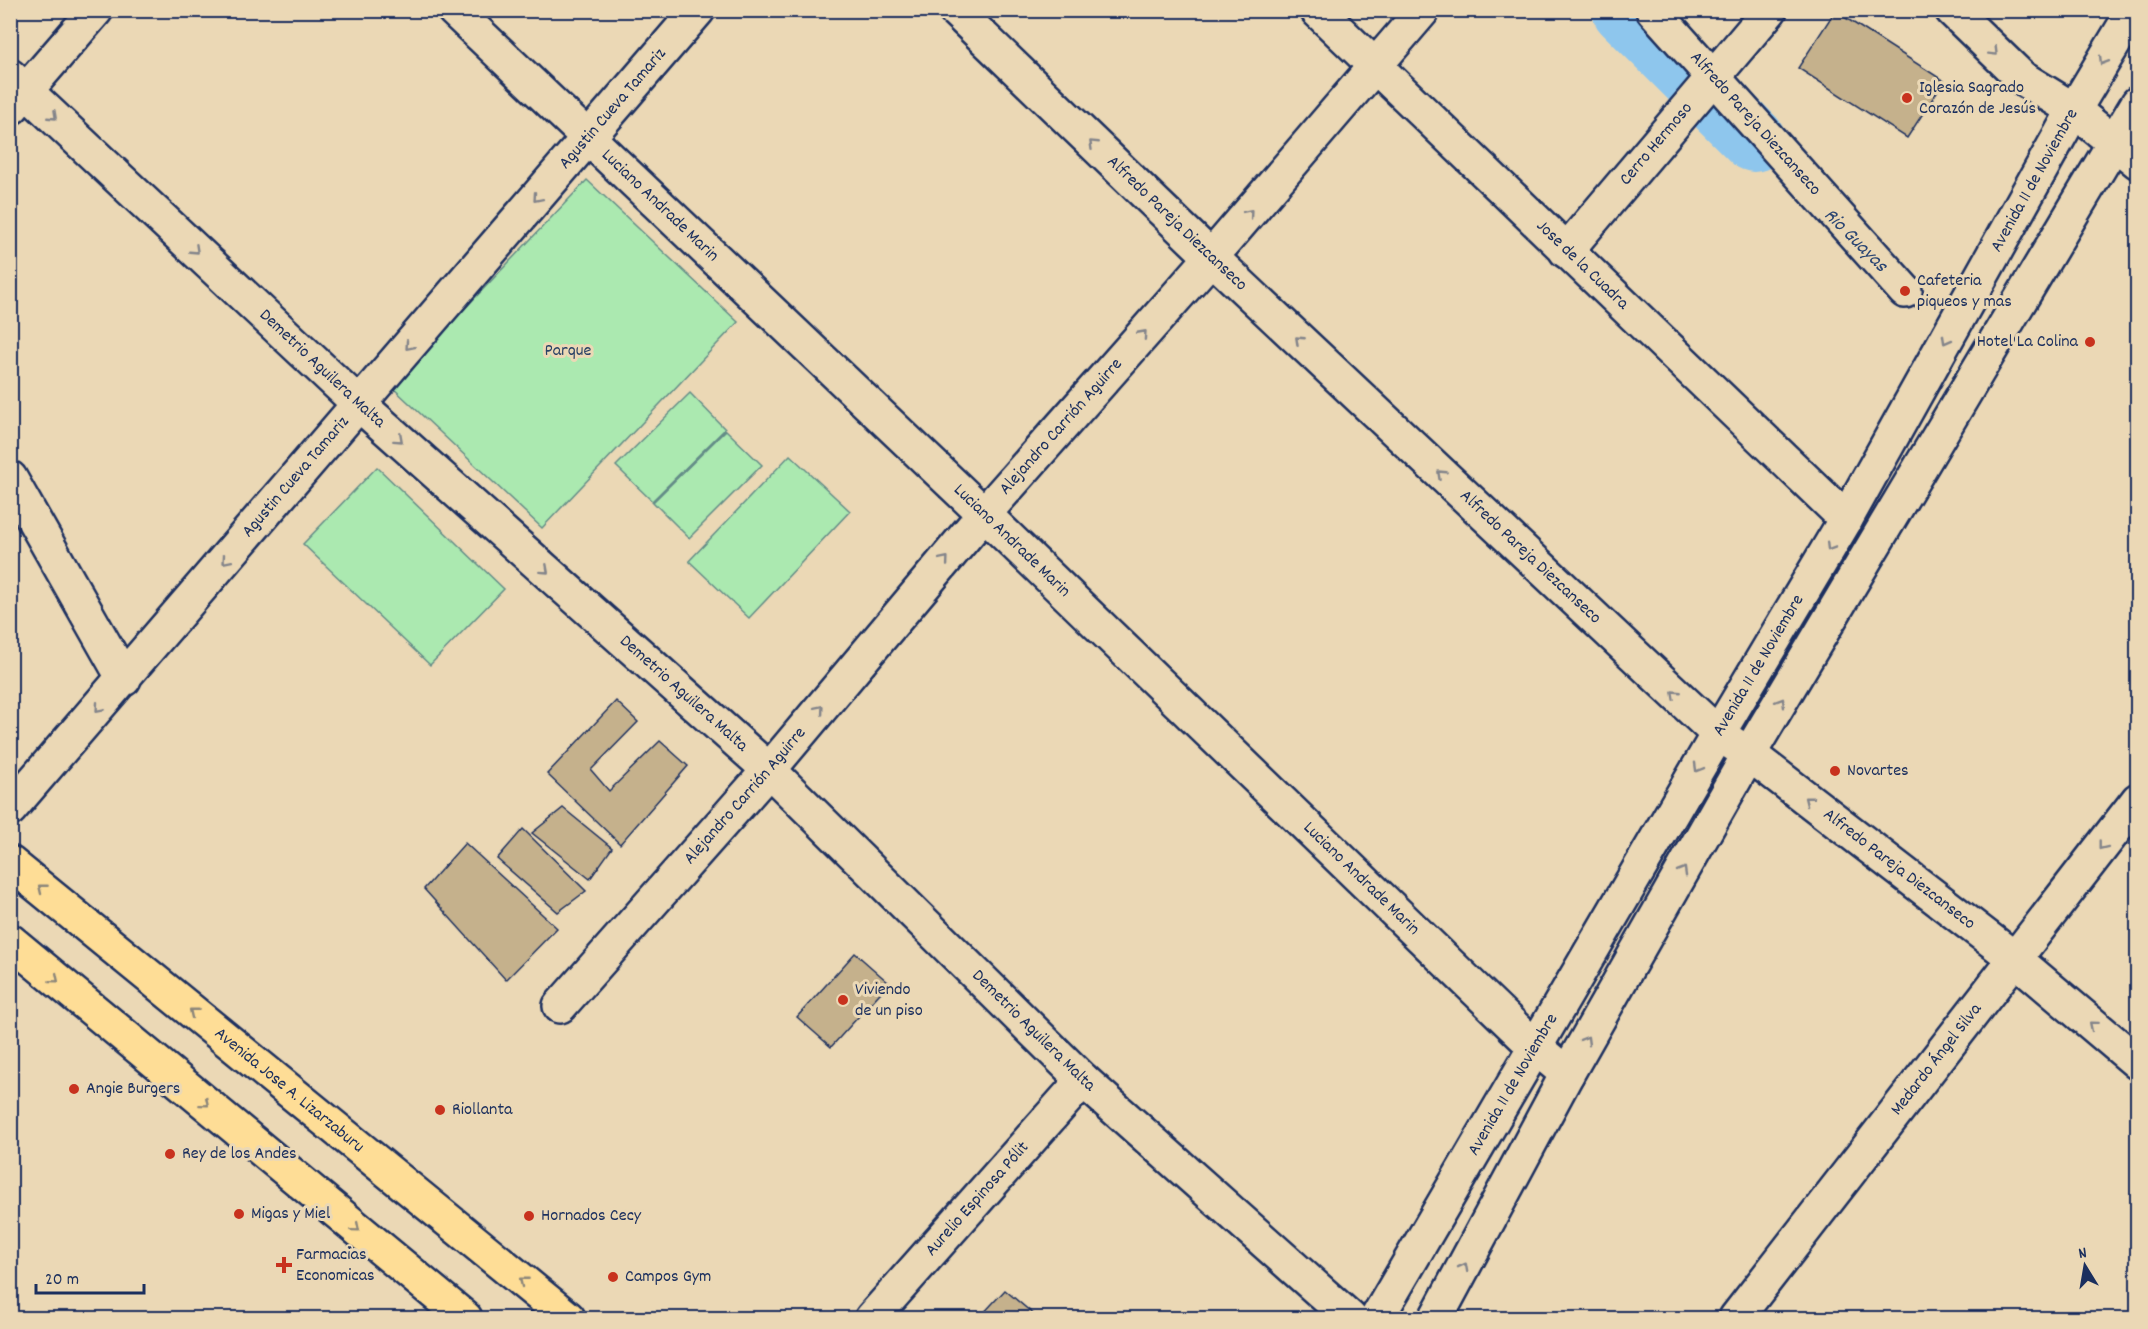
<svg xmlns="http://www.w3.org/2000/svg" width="2148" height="1329" font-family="Dekko,sans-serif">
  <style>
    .green { fill: #abe9b0; stroke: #638c87; stroke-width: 1.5 }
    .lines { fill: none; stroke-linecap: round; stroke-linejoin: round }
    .river { stroke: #8ec6ed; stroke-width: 64 }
    .building { fill: #c5b18c; stroke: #1b2f5e; stroke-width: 1.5 }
    .minor-casing { stroke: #1b2f5e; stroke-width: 38 }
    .major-casing { stroke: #1b2f5e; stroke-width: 38 }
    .minor { stroke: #ebd8b5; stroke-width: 33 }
    .major { stroke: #fedd96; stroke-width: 33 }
    .oneway { stroke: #83848a }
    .oneway2 { stroke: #8c867a }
    .poi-dot { fill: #c8321e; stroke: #ebd8b5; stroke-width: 2 }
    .labels { text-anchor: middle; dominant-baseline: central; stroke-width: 6; stroke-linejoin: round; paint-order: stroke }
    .poi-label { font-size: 18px; fill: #1b2f5e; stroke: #ebd8b5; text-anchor: start }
    .street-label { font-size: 18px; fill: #1b2f5e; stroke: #ebd8b5 }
    .park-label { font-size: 18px; fill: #294266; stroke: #ebd8b5 }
    .water-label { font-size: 20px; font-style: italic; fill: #2c4673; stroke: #ebd8b5 }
  </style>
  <rect width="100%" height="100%" fill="#ebd8b5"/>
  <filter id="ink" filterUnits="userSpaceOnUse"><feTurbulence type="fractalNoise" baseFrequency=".0167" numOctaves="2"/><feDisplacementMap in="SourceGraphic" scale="12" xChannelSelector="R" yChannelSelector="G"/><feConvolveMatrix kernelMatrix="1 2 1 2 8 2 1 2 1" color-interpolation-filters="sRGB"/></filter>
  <g filter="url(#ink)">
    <!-- green -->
    <path class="green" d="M587,180L738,322L542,528L391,386Z
      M690,393L725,429L652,501L616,466Z
      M726,430L762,465L689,538L653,502Z
      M790,455L850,511L749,618L689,561Z
      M377,467L504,589L430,665L303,544Z"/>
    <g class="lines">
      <!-- river -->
      <path class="river" d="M1624,10L1754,140"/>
    </g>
    <!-- building -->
    <path class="building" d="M1835,11L1944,81L1907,138L1798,68Z
      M616,701L638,722L591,770L609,791L660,741L688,766L620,844L547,774Z
      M563,808L612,848L590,879L532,833Z
      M523,829L586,891L558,912L497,859Z
      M465,843L557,928L506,980L424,889Z
      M855,953L889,983L831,1047L797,1017Z
      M1005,1290L1038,1318H979Z"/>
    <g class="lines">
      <!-- minor casing -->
      <g class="minor-casing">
        <g id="minor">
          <path id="s1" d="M454,10L984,514L1535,1047L1567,1074"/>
          <path id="s2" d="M955,10L1211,257L1718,734L1749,754L2014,958L2138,1063"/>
          <path id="s3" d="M1317,10L1846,519"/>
          <path id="s4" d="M1653,10L1905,291"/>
          <path d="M1952,10L2022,78L2074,110L2138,162"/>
          <path id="s5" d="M10,76L359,404L769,770L1083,1080L1350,1318"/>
          <path d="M12,107L96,10"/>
          <path id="s6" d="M1566,251L1770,10"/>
          <path d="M10,478L124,679"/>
          <path id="s7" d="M10,809L698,10"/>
          <path id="s8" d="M560,1006L769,770L984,514L1201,269L1423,10"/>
          <path id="s9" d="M872,1318L1083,1080"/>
          <path id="s10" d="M1377,1318L1718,734L1846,519L2074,110L2134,10"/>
          <path d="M1436,1318L1567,1074L1749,754L2138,103"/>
          <path id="s11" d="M1736,1318L2138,800"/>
        </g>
      </g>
      <!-- major casing -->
      <g class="major-casing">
        <g id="major">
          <path id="s12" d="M10,863L568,1318"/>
          <path d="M10,941L465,1318"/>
        </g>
      </g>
      <!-- minor -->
      <use href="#minor" class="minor"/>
      <!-- major -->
      <use href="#major" class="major"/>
    </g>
    <!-- one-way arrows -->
    <defs><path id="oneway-chevron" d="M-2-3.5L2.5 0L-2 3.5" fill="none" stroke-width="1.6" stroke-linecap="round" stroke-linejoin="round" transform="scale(1.5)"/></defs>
    <g class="oneway">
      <use href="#oneway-chevron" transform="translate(1994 52) rotate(45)"/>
      <use href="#oneway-chevron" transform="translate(2103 61) rotate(121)"/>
      <use href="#oneway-chevron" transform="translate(53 116) rotate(43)"/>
      <use href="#oneway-chevron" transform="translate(1093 144) rotate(-136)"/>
      <use href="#oneway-chevron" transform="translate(537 198) rotate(131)"/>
      <use href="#oneway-chevron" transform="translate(1249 213) rotate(-50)"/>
      <use href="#oneway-chevron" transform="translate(195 250) rotate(43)"/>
      <use href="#oneway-chevron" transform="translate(1143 334) rotate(-48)"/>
      <use href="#oneway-chevron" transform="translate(1299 340) rotate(-137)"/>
      <use href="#oneway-chevron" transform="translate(1946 340) rotate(119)"/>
      <use href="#oneway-chevron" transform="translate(409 346) rotate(131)"/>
      <use href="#oneway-chevron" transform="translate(399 439) rotate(42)"/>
      <use href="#oneway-chevron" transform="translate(1441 474) rotate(-137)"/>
      <use href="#oneway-chevron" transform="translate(1830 547) rotate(121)"/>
      <use href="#oneway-chevron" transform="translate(226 560) rotate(131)"/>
      <use href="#oneway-chevron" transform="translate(945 560) rotate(-50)"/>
      <use href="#oneway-chevron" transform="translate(545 570) rotate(42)"/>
      <use href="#oneway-chevron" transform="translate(1675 694) rotate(-137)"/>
      <use href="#oneway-chevron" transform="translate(1781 702) rotate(-59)"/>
      <use href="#oneway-chevron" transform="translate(99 708) rotate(131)"/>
      <use href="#oneway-chevron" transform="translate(820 709) rotate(-50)"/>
      <use href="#oneway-chevron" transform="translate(1698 768) rotate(120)"/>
      <use href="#oneway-chevron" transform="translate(1808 800) rotate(-142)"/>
      <use href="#oneway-chevron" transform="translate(2102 846) rotate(128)"/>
      <use href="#oneway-chevron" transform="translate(1683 871) rotate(-60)"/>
      <use href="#oneway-chevron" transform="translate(2093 1025) rotate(-140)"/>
      <use href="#oneway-chevron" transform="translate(1586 1040) rotate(-60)"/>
      <use href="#oneway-chevron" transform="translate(1464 1267) rotate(-62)"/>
    </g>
    <g class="oneway2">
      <use href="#oneway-chevron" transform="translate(42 888) rotate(-141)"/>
      <use href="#oneway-chevron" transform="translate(55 979) rotate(40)"/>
      <use href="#oneway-chevron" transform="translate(193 1012) rotate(-141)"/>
      <use href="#oneway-chevron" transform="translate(205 1103) rotate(40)"/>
      <use href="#oneway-chevron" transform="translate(356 1228) rotate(40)"/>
      <use href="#oneway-chevron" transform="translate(523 1281) rotate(-141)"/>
    </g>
  </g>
  <!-- markers -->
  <g class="poi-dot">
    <circle cx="1907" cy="98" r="6"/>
    <circle cx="1905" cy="291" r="6"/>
    <circle cx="2090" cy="342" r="6"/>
    <circle cx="1835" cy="771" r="6"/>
    <circle cx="843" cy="1000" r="6"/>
    <circle cx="74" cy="1089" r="6"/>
    <circle cx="440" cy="1110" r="6"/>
    <circle cx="170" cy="1154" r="6"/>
    <circle cx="239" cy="1214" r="6"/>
    <circle cx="529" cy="1216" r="6"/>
    <path d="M281 1256h6v6h6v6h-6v6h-6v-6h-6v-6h6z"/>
    <circle cx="613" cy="1277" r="6"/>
  </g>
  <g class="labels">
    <!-- poi labels -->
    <g class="poi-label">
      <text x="1919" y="88">Iglesia Sagrado<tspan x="1919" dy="21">Corazón de Jesús</tspan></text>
      <text x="1917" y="281">Cafeteria<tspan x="1917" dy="21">piqueos y mas</tspan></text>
      <text x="2078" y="342" text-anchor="end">Hotel La Colina</text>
      <text x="1847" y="771">Novartes</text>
      <text x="855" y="990">Viviendo<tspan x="855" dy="21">de un piso</tspan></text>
      <text x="86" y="1089">Angie Burgers</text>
      <text x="452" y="1110">Riollanta</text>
      <text x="182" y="1154">Rey de los Andes</text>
      <text x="251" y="1214">Migas y Miel</text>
      <text x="541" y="1216">Hornados Cecy</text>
      <text x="296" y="1255">Farmacias<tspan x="296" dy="21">Economicas</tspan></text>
      <text x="625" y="1277">Campos Gym</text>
    </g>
    <!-- street labels -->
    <g class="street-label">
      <text stroke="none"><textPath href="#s7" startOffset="924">Agustin Cueva Tamariz</textPath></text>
      <text stroke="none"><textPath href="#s4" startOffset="153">Alfredo Pareja Diezcanseco</textPath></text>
      <text stroke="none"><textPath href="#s6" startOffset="140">Cerro Hermoso</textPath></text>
      <text stroke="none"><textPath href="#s10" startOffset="1314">Avenida 11 de Noviembre</textPath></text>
      <text stroke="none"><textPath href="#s1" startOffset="284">Luciano Andrade Marin</textPath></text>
      <text stroke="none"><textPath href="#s2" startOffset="308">Alfredo Pareja Diezcanseco</textPath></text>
      <text stroke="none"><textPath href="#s3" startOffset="368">Jose de la Cuadra</textPath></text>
      <text stroke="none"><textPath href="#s5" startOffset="428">Demetrio Aguilera Malta</textPath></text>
      <text stroke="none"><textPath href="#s8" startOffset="766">Alejandro Carrión Aguirre</textPath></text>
      <text stroke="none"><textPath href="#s7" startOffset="438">Agustin Cueva Tamariz</textPath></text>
      <text stroke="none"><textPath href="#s1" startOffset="770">Luciano Andrade Marin</textPath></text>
      <text stroke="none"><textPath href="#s2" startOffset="794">Alfredo Pareja Diezcanseco</textPath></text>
      <text stroke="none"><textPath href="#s10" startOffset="756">Avenida 11 de Noviembre</textPath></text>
      <text stroke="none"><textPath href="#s5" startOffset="914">Demetrio Aguilera Malta</textPath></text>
      <text stroke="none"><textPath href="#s8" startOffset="280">Alejandro Carrión Aguirre</textPath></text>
      <text stroke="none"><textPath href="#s2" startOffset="1278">Alfredo Pareja Diezcanseco</textPath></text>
      <text stroke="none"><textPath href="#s1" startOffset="1256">Luciano Andrade Marin</textPath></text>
      <text stroke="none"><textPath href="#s5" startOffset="1400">Demetrio Aguilera Malta</textPath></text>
      <text stroke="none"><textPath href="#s11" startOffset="327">Medardo Ángel Silva</textPath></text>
      <text stroke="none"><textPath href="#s10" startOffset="270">Avenida 11 de Noviembre</textPath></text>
      <text stroke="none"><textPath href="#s12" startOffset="360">Avenida Jose A. Lizarzaburu</textPath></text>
      <text stroke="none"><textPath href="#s9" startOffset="159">Aurelio Espinosa Pólit</textPath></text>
    </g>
    <!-- park labels -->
    <g class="park-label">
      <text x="568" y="351">Parque</text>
    </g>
    <!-- water labels -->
    <g class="water-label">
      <text transform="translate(1855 241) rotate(45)">Rio Guayas</text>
    </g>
  </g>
  <!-- margin -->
  <rect width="2148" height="1329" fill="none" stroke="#ebd8b5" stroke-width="36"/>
  <rect x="18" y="18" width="2112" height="1293" fill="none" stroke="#1b2f5e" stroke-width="2" filter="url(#ink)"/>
  <!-- north arrow -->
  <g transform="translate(2085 1266) rotate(349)" stroke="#ebd8b5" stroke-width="4.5" paint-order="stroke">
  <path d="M0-4.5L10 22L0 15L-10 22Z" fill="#1b2f5e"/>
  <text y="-9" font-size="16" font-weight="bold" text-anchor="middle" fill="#1b2f5e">N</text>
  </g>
  <!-- scale -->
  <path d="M36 1284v9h108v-9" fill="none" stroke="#1b2f5e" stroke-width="3"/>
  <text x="45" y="1284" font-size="18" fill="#1b2f5e" stroke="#ebd8b5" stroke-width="4.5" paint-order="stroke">20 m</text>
</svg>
